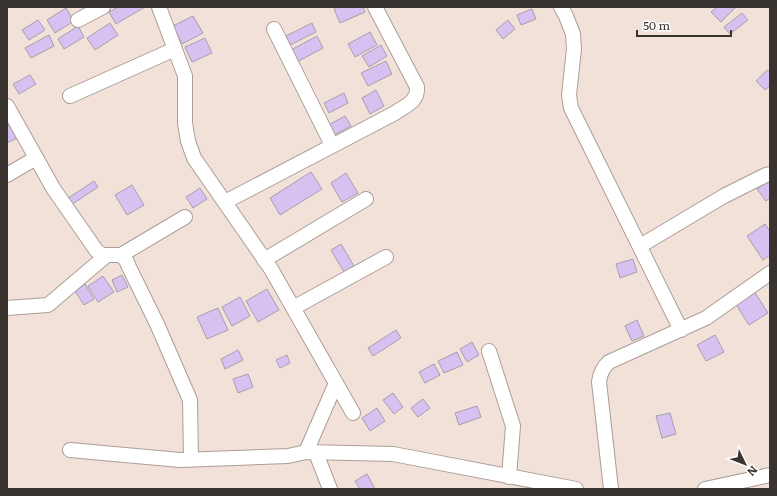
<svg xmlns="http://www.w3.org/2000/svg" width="777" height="496" font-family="Literata,serif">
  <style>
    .building { fill: #d6c1f0; stroke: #a59fac }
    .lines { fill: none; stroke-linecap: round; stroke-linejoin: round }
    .minor-casing { stroke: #ac9e96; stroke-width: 16 }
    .minor { stroke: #fff; stroke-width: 14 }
  </style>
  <rect width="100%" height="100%" fill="#f1e1d9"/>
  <!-- building -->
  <path class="building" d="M118,7H145L116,24L109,12Z
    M337,7H363L365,12L340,23L334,9Z
    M717,7H736L721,22L711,12Z
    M66,8L74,21L55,33L47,20Z
    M532,9L536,19L521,25L517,15Z
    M742,13L748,20L730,34L724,27Z
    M193,16L203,33L182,44L173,26Z
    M38,20L45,30L29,40L22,30Z
    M508,20L515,29L503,39L496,30Z
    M110,23L118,35L95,50L87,38Z
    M312,23L316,32L290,45L286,36Z
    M78,26L84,37L64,49L58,39Z
    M370,32L377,45L355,57L348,44Z
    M49,35L54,46L31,58L25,48Z
    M317,36L323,48L297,62L291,50Z
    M205,38L212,53L192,62L185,47Z
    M381,45L387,56L369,67L362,56Z
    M386,61L392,74L368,86L361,73Z
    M767,70L770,72V86L765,90L756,81Z
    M30,75L36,84L19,94L13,84Z
    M376,90L384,106L370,114L362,98Z
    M344,93L348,103L329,113L324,103Z
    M345,116L351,126L329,138L323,128Z
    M10,124L17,138L7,143V126Z
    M311,172L322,189L280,215L270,198Z
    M346,173L358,193L342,202L331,183Z
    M770,179V198L766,201L757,189Z
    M94,181L98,187L71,205L67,199Z
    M132,185L144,205L127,215L115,195Z
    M200,188L207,199L193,208L186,197Z
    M765,224L770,231V255L763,260L747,236Z
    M341,244L354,266L344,272L331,250Z
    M633,259L637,272L620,278L616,264Z
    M122,275L128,287L117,292L112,280Z
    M103,276L114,292L98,302L88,286Z
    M85,284L94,299L84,305L75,291Z
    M267,289L279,310L258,322L246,301Z
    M754,291L768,313L749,325L735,303Z
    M240,297L250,316L232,326L222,307Z
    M218,308L228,330L207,339L197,317Z
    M637,320L644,336L632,341L625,326Z
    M396,330L401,338L373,356L368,348Z
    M715,335L724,352L706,361L697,345Z
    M472,342L479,355L467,362L460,349Z
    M238,350L243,360L225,369L221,359Z
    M457,352L463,365L444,373L438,361Z
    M287,355L290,363L280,368L276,360Z
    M434,364L440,375L425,383L419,372Z
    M248,374L253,387L238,393L233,379Z
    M393,393L403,407L394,414L383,400Z
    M423,399L430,408L418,417L411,408Z
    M477,406L481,417L459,425L455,413Z
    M377,408L385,421L370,431L362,418Z
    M670,413L676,434L662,438L656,416Z
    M367,474L375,489H360L355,481Z"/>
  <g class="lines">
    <!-- minor casing -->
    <g class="minor-casing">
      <path id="minor" d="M159,7L185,76V123L188,141L194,158L271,269L353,413
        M561,7L566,16L573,34L574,49L569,95L571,108L681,330
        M78,20L103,7
        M274,29L332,145
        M70,96L175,49
        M7,106L53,188L96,250L102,255H121L126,260L129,267L157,324L190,400L191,460
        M7,175L36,158
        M225,202L395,113C406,105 418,102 417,87L375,7
        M640,246L724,196L766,175L770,174
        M121,255L185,217
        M264,260L366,199
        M7,308L48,305L107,255
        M293,308L386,257
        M489,351L513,426L509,477
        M70,450L180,460L288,456L306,452L393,454L576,489
        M306,452L336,383
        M316,453L330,489
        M611,489L599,382C600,374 602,368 609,362L706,318L770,273
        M705,489L770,475"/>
    </g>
    <!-- minor -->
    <use href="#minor" class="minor"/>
  </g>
  <!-- border -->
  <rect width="777" height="496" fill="none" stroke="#393330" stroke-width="16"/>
  <!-- north arrow -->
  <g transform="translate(745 464) rotate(133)" stroke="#ffffff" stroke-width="3" paint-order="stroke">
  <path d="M0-3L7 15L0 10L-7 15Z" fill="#393330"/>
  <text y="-6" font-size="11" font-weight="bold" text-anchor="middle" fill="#393330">N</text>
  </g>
  <!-- scale -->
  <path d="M637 30v6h94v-6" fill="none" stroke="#393330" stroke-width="2"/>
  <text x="643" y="30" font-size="12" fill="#393330" stroke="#ffffff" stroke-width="3" paint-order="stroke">50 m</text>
</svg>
